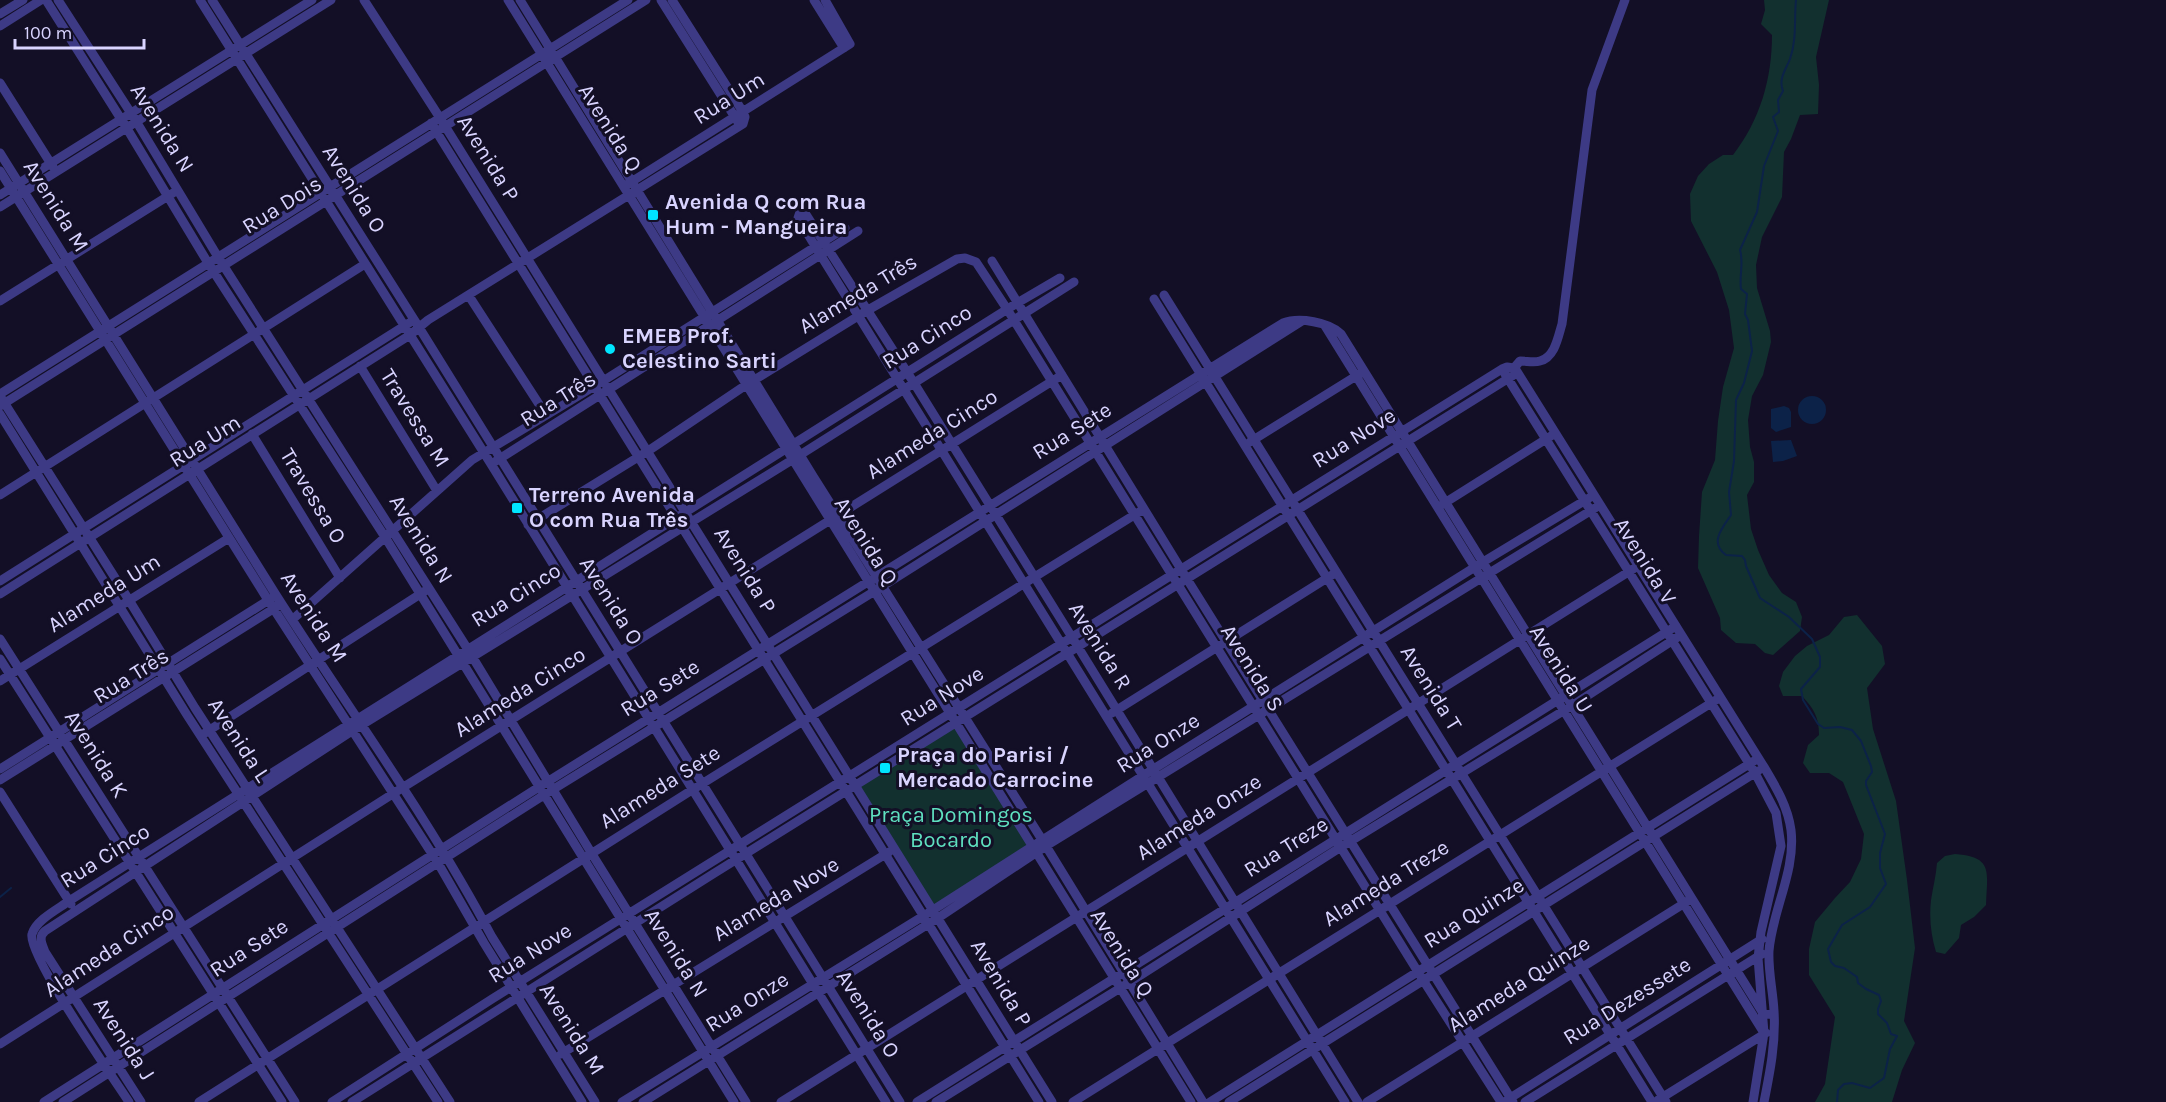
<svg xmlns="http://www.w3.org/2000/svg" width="2166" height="1102" font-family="Karla,sans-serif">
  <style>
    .green { fill: #12302f }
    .water { fill: #0c2248 }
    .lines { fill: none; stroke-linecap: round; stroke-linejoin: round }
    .stream { stroke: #0c2248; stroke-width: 2 }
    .street { stroke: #3d3a85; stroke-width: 9 }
    .poi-dot { fill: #00e5ff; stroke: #130f26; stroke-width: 2 }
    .labels { text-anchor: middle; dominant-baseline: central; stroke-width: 6; stroke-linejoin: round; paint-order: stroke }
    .street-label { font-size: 22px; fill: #d9d4ff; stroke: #130f26 }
    .poi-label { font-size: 22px; font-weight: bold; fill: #d9d4ff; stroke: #130f26; text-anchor: start }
    .park-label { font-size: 22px; fill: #5fe0c0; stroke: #130f26 }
  </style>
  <rect width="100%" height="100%" fill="#130f26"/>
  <!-- green -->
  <path class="green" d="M1764,0H1829L1816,57L1819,85L1818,114L1800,115L1791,139L1784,152L1782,197L1762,237L1756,265L1757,288L1770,331L1771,342L1763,375L1752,396L1748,420L1750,447L1754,462V482L1747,495L1751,529L1758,550L1769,575L1782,593L1796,602L1802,617L1800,631L1773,655L1765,653L1755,644L1736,643L1721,630L1720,618L1698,568L1699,536L1702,492L1715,460L1718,421L1723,387L1734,348L1729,310L1717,272L1691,221L1690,194L1698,176L1709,164L1723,155H1733C1760,120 1772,79 1772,35L1761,24L1765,10Z
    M1857,615L1882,646L1885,664L1867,688L1873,729L1896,801L1907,880L1915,948L1904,1021L1915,1043L1902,1070L1892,1102H1815L1825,1084L1835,1017L1809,975V949L1815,922L1835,898L1850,882L1861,859L1864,834L1843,782L1829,773H1810L1803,763L1808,745L1819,735C1819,717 1814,709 1802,696H1783L1779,686L1783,672L1795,656L1807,646L1829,635L1844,617Z
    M956,726L1030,845L933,909L857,787Z
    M1955,854C1994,857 1987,872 1986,905L1974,917L1961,925L1959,938L1945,954L1936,952C1931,935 1929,919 1931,900C1933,887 1936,876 1937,863L1945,856Z"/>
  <!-- water -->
  <path class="water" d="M1798 410a14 14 0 1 1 28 0a14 14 0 1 1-28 0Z
    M1784,406L1789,408L1791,412V427L1776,432L1771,428V409Z
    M1791,440L1797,456L1783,461L1773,462L1771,441Z"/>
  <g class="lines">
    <!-- stream -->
    <path class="stream" d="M1796,0C1794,19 1797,39 1790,59C1786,69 1778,79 1783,91L1778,100L1779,112L1773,117L1778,131L1764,166L1757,212L1740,250C1744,263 1739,276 1741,289L1747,294L1745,314L1748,320L1752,351L1744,383L1736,400L1734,461L1729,492L1731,515C1722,528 1709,543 1726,555L1742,556L1745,560L1746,566L1760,598L1789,617L1812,639L1820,657V667L1801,689L1803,700L1818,724L1824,728L1840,727L1852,730L1861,741L1871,766L1872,772L1866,781V785L1885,834L1880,853V868L1886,884L1870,907L1842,925L1828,949L1831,962L1835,966L1844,968L1857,977L1858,983L1866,989L1879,995L1881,1001L1878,1009V1014L1887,1023L1891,1034L1897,1036L1890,1049L1884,1078L1870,1088L1852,1083L1844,1084L1838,1090L1837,1102
      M0,897L11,888"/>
    <!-- street -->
    <path class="street" d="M46,0L126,127L208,263L385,537L734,1102
      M58,0L136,121L218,257L467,648L592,854L746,1102
      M200,0L491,464L886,1102
      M212,0L420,329L900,1102
      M364,0L440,118L1052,1102
      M508,0L1191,1102
      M520,0L813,476L1046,846L1203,1102
      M661,0L738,122
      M814,0L844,48
      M0,14L23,0
      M0,26L41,0
      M0,83L53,167
      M431,123L1039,1102
      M0,153C93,300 183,448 276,595C348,708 429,818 492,937L595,1102
      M0,171L268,600L438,863L484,943L582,1102
      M628,184L850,44L825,0
      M0,195L312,0
      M0,207L331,0
      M992,261L1187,579L1513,1102
      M1164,295L1666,1102
      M469,296L546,415
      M1154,299L1652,1102
      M0,301L173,193
      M1325,326L1764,1033
      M360,366L437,491
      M1514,368L1520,361C1527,361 1534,363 1540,361C1555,357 1558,337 1562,324L1592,90L1625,0
      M1516,370L1764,767C1776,787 1788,807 1791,830C1796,871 1772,911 1769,951C1768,971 1773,991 1774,1011C1776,1042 1770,1072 1764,1102
      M1505,374L1755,773L1776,813L1781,846L1761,932L1758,958L1764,1033L1753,1102
      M0,394L628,0
      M0,396L129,600L195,708L450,1102
      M0,406L646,0
      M0,414L187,715L438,1102
      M252,434L340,578
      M1250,442L1361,373
      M496,461L858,231
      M0,495L365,264
      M1443,504L1551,436
      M528,525L648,451L746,385L868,310L957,259L965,258L976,262L1007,309L1423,980L1501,1102
      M0,581L409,323
      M0,594L410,335L428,320L743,124L745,117L743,112L672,0
      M293,619L472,460L603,381L845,228
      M0,639L295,1102
      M0,659L282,1102
      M0,681L229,538
      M1112,713L1332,575
      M205,733L425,591
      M0,769L272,598
      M0,780L278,606
      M0,792L71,904
      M0,1044L402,788L1062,375
      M561,1054L889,852
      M1507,1100L1762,939
      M1658,1100L1766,1033
      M44,1102L539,787L1283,323C1299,317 1329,322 1341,334L1763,1013L1774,1015
      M63,1102L544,795L883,586L1302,321
      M129,1102C114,1079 26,953 32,934C36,920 58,909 69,901L1017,303L1060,278
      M141,1102L45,952C42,944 38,937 45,931L352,731L792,460L1074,282
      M199,1102L692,790L1144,509
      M332,1102L492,999L1502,369L1507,367L1514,368
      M352,1102L713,874L1517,373
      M622,1102L933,910L1152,770L1483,562L1594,495
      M643,1102L938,918L1046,846L1600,505
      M781,1102L1638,566
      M917,1102L1676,626
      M936,1102L1130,982L1341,847L1573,705L1681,635
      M1073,1102L1716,700
      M1210,1102L1754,761
      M1229,1102L1758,771
      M1345,1102L815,246L798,218L800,212L805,213L914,383L1078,647L1358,1102
      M1367,1102L1688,901
      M1525,1102L1762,954"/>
  </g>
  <!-- markers -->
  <g class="poi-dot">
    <rect x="647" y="209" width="12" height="12" rx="3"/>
    <circle cx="610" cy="349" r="6"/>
    <rect x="511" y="502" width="12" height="12" rx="3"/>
    <rect x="879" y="762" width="12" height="12" rx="3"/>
  </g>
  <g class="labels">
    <!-- street labels -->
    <g class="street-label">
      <text transform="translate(729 98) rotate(-32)">Rua Um</text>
      <text transform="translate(162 128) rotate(58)">Avenida N</text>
      <text transform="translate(610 128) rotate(58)">Avenida Q</text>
      <text transform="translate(488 158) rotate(58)">Avenida P</text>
      <text transform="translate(354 189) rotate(58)">Avenida O</text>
      <text transform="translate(282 205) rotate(-32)">Rua Dois</text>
      <text transform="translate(56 206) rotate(58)">Avenida M</text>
      <text transform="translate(858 294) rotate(-31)">Alameda Três</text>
      <text transform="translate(927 337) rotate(-32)">Rua Cinco</text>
      <text transform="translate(558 399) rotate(-32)">Rua Três</text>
      <text transform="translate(415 418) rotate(58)">Travessa M</text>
      <text transform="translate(1072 431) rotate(-32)">Rua Sete</text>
      <text transform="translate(932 434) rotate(-32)">Alameda Cinco</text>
      <text transform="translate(1354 438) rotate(-32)">Rua Nove</text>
      <text transform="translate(205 441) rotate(-32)">Rua Um</text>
      <text transform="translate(313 496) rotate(59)">Travessa O</text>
      <text transform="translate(421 539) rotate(58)">Avenida N</text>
      <text transform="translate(866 541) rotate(58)">Avenida Q</text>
      <text transform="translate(1645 561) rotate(58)">Avenida V</text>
      <text transform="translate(745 570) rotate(58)">Avenida P</text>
      <text transform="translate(104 593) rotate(-32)">Alameda Um</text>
      <text transform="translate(516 595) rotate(-32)">Rua Cinco</text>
      <text transform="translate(611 601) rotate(58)">Avenida O</text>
      <text transform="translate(314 617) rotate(57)">Avenida M</text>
      <text transform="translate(1100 646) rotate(58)">Avenida R</text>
      <text transform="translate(1252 668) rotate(58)">Avenida S</text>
      <text transform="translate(1561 669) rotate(58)">Avenida U</text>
      <text transform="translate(131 676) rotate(-32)">Rua Três</text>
      <text transform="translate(660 688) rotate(-32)">Rua Sete</text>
      <text transform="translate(1431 688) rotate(58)">Avenida T</text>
      <text transform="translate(520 692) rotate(-32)">Alameda Cinco</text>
      <text transform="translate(942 696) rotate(-32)">Rua Nove</text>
      <text transform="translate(239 740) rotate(57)">Avenida L</text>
      <text transform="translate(1158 743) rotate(-32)">Rua Onze</text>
      <text transform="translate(96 754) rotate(58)">Avenida K</text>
      <text transform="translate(660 787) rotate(-32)">Alameda Sete</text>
      <text transform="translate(1199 817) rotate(-32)">Alameda Onze</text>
      <text transform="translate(1286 847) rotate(-32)">Rua Treze</text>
      <text transform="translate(105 856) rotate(-32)">Rua Cinco</text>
      <text transform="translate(1386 883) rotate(-32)">Alameda Treze</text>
      <text transform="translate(776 899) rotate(-31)">Alameda Nove</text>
      <text transform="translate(1474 913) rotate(-32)">Rua Quinze</text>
      <text transform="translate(249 948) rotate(-33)">Rua Sete</text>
      <text transform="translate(109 951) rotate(-33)">Alameda Cinco</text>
      <text transform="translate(530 953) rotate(-32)">Rua Nove</text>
      <text transform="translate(676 953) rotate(58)">Avenida N</text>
      <text transform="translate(1122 953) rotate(58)">Avenida Q</text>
      <text transform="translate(1001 983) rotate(59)">Avenida P</text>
      <text transform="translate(1519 984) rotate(-32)">Alameda Quinze</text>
      <text transform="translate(1627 1001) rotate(-32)">Rua Dezessete</text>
      <text transform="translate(747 1002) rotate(-32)">Rua Onze</text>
      <text transform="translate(868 1014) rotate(58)">Avenida O</text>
      <text transform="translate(572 1029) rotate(58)">Avenida M</text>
      <text transform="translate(124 1039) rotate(57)">Avenida J</text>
    </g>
    <!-- poi labels -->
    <g class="poi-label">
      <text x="665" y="202">Avenida Q com Rua<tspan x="665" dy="25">Hum - Mangueira</tspan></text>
      <text x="622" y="336">EMEB Prof.<tspan x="622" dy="25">Celestino Sarti</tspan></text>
      <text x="529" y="495">Terreno Avenida<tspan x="529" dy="25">O com Rua Três</tspan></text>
      <text x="897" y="755">Praça do Parisi /<tspan x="897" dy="25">Mercado Carrocine</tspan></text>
    </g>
    <!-- park labels -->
    <g class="park-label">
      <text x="951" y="815">Praça Domingos<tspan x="951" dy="25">Bocardo</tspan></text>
    </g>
  </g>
  <!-- scale -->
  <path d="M15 39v9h129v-9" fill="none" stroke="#d9d4ff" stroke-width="3"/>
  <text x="24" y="39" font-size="18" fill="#d9d4ff" stroke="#130f26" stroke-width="4.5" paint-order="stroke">100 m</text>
</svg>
